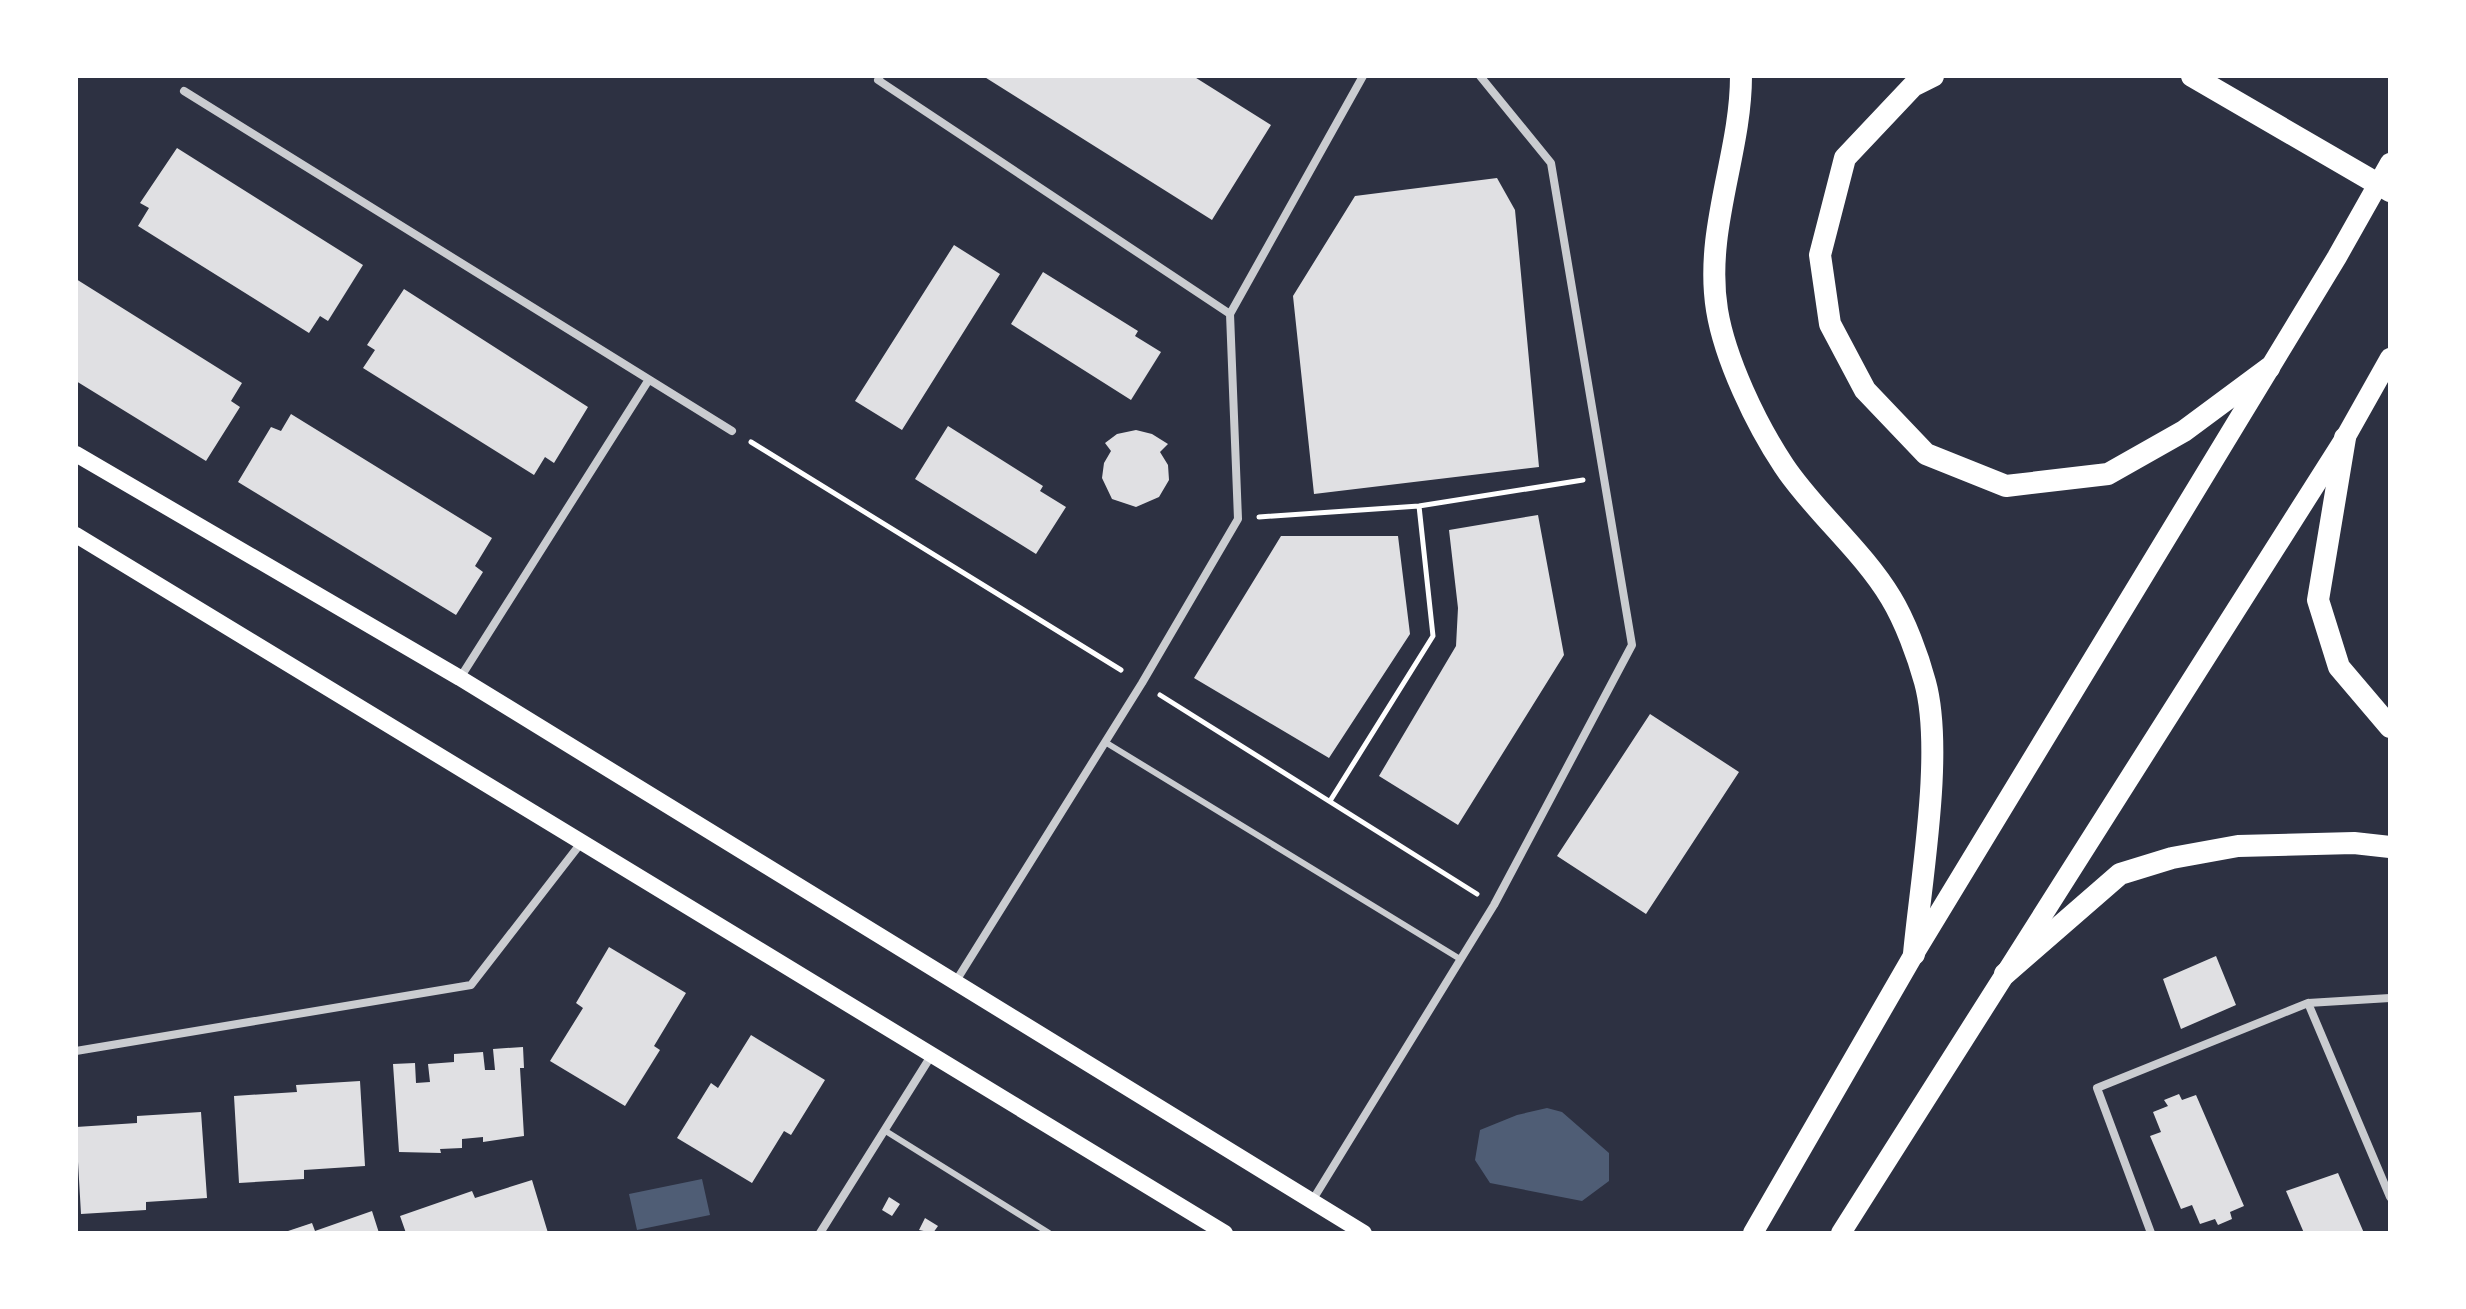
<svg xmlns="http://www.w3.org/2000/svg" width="2466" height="1309" font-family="'Fira Sans Condensed',sans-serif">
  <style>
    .water { fill: #4f5d75 }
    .building { fill: #e0e0e3 }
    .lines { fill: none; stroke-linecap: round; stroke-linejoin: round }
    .path { stroke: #fff; stroke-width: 5 }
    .service { stroke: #caccd0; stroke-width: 6 }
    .minor { stroke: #caccd0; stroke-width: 8 }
    .secondary { stroke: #fff; stroke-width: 16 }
    .primary { stroke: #fff; stroke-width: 20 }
    .trunk { stroke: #fff; stroke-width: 22 }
  </style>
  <rect width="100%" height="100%" fill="#2d3142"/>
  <!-- water -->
  <path class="water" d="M1547,1108L1562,1112L1609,1153V1181L1582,1201L1490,1183L1475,1160L1480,1130L1517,1115Z
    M702,1179L710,1215L637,1230L629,1194Z"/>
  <!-- building -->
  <path class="building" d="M983,76H1193L1271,125L1212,220Z
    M177,148L363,265L328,321L320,316L309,333L138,226L149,208L140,203Z
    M1497,178L1515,210L1539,467L1314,494L1293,296L1355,196Z
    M954,245L1000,274L902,430L855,401Z
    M1043,272L1138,331L1135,336L1161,352L1131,400L1011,324Z
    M76,279L242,383L231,401L240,407L206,461L76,381Z
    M404,289L588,407L554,463L545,457L534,475L363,368L375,350L367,345Z
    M291,414L492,538L475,566L483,572L456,615L238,482L271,427L281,431Z
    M948,426L1043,486L1040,491L1066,507L1036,554L915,479Z
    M1136,430L1152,434L1168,444L1160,452L1168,465L1169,480L1159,497L1136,507L1112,499L1102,478L1104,463L1111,451L1105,443L1117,434Z
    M1538,515L1564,655L1458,825L1379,776L1456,646L1458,608L1449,530Z
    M1281,536H1398L1410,634L1329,758L1194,678Z
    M1650,714L1739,772L1646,914L1557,856Z
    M609,947L686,993L654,1046L660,1050L625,1106L550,1061L583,1008L576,1003Z
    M2216,956L2236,1005L2181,1029L2163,979Z
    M751,1035L825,1080L791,1135L784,1131L752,1183L677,1138L711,1083L718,1088Z
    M523,1047L524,1068H520L524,1136L483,1142V1137L462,1139V1148L440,1149L441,1153L399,1152L393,1064L415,1063L416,1083L430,1082L428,1064L454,1062V1054L483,1052L485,1070H495L493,1049Z
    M360,1081L365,1166L304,1170V1179L239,1183L234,1096L297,1092L296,1085Z
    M2179,1094L2182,1100L2196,1095L2244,1206L2230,1212L2232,1219L2218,1225L2215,1219L2200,1224L2192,1205L2181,1209L2150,1136L2161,1132L2153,1112L2168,1106L2164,1100Z
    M201,1112L207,1198L146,1202V1210L81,1214L76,1127L137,1123V1116Z
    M2338,1173L2364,1233H2304L2286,1191Z
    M532,1180L548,1233H406L400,1216L472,1191L475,1198Z
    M889,1197L900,1204L892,1216L882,1210Z
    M372,1211L379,1233H282L312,1223L315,1231Z
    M925,1218L938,1226L933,1233L919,1230Z"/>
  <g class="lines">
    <!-- path -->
    <path class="path" d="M751,442L1121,670
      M1259,517L1419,506L1583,480
      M1160,695L1477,894
      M1330,801L1433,636L1419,506"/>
    <!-- service -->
    <path class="service" d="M1105,742L1460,959
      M884,1130L1049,1233"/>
    <!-- minor -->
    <path class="minor" d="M880,76L878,80L1230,314L1238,519L1142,683L956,981
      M184,91L732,431
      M1230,314L1363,76
      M460,678L648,381
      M2308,1003L2390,1197
      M76,1051L471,985L581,843
      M1312,1201L1494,905L1632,645L1551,163L1480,76
      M820,1233L931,1056
      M2151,1233L2097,1088L2308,1003L2390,998"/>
    <!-- secondary -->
    <path class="secondary" d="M76,454L460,678L1364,1233
      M76,535L1225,1233"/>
    <!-- primary -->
    <path class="primary" d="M1753,1233L1914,954L2337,257L2390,163
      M1841,1233L2345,438L2390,358"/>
    <!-- trunk -->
    <path class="trunk" d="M1741,76C1741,154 1704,230 1717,310C1725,359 1756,424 1784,466C1815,512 1862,550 1891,598C1905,621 1918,656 1925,682C1944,751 1921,879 1914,954
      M1933,76L1913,86L1845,158L1820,255L1830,324L1865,390L1926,454L2006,486L2108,474L2184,431L2269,368
      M2192,76L2390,191
      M2345,438L2318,600L2339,667L2390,727
      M2005,974L2120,874L2172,858L2238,846L2354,843L2390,847"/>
  </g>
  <!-- border -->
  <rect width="2466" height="1309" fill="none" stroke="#ffffff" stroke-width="156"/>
</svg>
